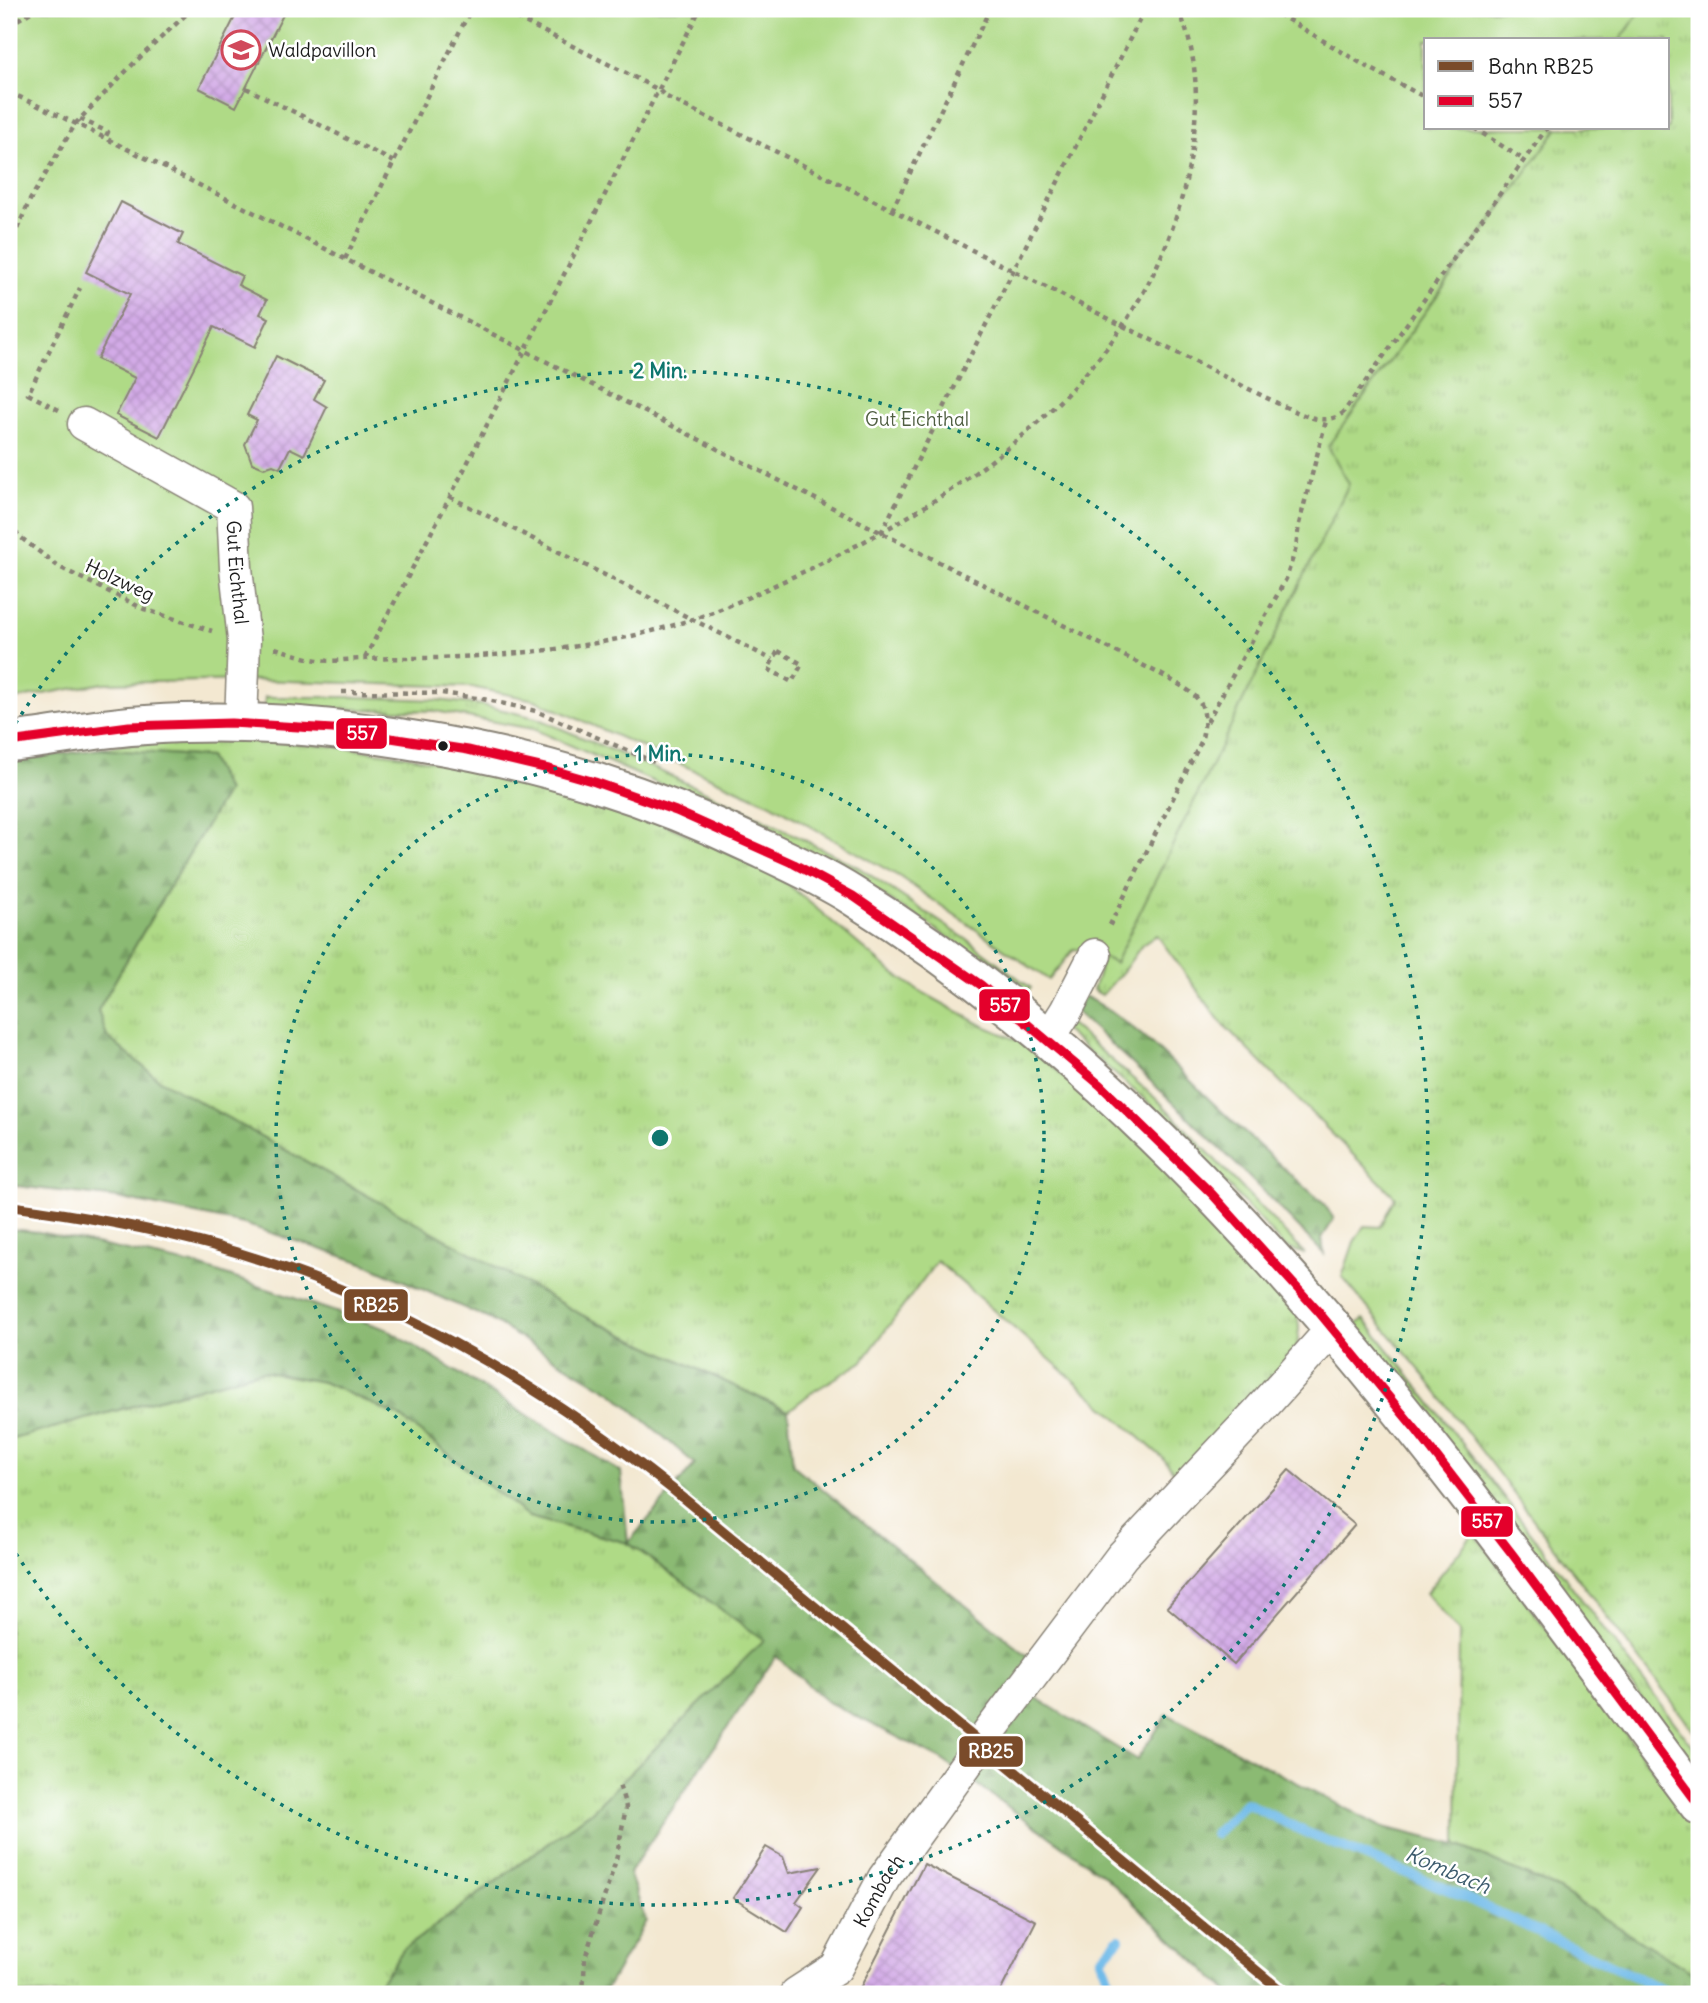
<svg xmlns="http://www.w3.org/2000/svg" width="1708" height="2003" font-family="Delius,sans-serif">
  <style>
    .grass { fill: url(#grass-tufts); stroke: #667b51; stroke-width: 2 }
    .forest { fill: url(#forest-firs); stroke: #546b48; stroke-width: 2 }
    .park { fill: #afda86; stroke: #667b51; stroke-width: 2 }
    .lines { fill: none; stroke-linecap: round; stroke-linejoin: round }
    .stream { stroke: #71bbe9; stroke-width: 10 }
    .building { fill: url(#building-cross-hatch) }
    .minor-casing { stroke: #888276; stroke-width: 35 }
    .major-casing { stroke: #888276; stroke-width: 42 }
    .path { stroke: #888276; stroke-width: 4.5; stroke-dasharray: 5 5; stroke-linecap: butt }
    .minor { stroke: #fff; stroke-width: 32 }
    .major { stroke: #fff; stroke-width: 38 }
    .bus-1-casing { stroke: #fff; stroke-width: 14 }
    .bus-1 { stroke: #e4002b; stroke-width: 9 }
    .rail-1-casing { stroke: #fff; stroke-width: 16 }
    .rail-1 { stroke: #7a4b2a; stroke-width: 10 }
    .ring { fill: none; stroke: #0f766e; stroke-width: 3.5; stroke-dasharray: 3.5 7 }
    .bus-dot { fill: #1c1c1c; stroke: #fff; stroke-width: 2.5 }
    .labels { text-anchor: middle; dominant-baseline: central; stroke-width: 5; stroke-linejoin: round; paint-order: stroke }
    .poi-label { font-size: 19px; fill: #1c1c1c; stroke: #fff; text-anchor: start }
    .park-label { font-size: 19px; fill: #4f5e41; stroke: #fff }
    .street-label { font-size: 19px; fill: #1c1c1c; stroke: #fff }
    .water-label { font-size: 21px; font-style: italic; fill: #3e5c6e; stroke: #fff }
    .centre { fill: #0f766e; stroke: #fff; stroke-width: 3.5 }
    .ring-label { font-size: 21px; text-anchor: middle; font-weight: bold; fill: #0f766e; stroke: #fff; stroke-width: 5; stroke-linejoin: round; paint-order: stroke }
    .line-badge { stroke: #fff; stroke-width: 2.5 }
    .badge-label { font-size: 19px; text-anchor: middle; font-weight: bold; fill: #fff }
  </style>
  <defs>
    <pattern id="grass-tufts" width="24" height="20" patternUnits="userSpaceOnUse" patternTransform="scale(1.75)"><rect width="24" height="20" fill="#afda86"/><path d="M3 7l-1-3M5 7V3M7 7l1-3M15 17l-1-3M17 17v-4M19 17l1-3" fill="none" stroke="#96ba73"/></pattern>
    <pattern id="forest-firs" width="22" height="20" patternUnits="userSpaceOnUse" patternTransform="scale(1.75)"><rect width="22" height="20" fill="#8bba73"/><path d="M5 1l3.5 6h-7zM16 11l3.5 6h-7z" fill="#779f63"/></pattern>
    <pattern id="building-cross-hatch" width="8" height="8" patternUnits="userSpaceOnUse" patternTransform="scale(1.75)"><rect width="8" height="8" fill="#d3abe7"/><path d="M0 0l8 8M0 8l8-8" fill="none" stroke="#b593c6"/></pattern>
  </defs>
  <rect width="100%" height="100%" fill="#fff"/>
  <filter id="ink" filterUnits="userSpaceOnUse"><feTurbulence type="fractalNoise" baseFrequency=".0143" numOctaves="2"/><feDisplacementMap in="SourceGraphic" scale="14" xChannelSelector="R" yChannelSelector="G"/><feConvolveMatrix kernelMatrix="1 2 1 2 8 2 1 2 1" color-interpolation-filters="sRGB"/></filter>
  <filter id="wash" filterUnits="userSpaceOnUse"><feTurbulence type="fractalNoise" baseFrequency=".00686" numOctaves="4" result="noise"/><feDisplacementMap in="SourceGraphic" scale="28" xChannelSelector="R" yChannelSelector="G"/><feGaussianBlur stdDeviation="1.57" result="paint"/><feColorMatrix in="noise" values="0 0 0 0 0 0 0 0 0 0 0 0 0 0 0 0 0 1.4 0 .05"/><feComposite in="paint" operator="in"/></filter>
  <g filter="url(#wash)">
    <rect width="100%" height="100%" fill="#f3e8d1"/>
    <!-- grass -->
    <path class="grass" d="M1642,9H1699V1738L1423,1374L1342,1277L1354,1242L1364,1226L1380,1227L1395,1197L1220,1021L1157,935L1142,945L1125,969L1102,995L1093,990L1103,958L914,522L1345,423L1558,128H1668V40H1620Z
      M265,697H355L436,700L482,705L536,718L649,766L751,813L858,867L969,941L1031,988L1024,996L933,927L852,877L746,822L533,729L435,711L264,707Z
      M233,740L323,745L407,756L565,790L659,822L749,861L789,885L889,970L920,991L980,1024L1028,1045L1146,1148L1297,1312L1299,1328L1297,1347L1180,1480L1162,1457L937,1261L862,1362L811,1393L788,1411L584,1316L158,1079L107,1037L98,1010L161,901L227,791L209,757L98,749L127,744Z
      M1069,1023L1162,1104L1305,1254L1284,1247L1221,1178L1157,1110L1064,1030Z
      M1364,1319C1479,1462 1589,1609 1699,1755V1774L1354,1326Z
      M261,1371L323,1382L399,1416L529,1517L628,1543L765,1640L592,1811L404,1949L371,1994H9V1440Z
      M1474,1533L1699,1831V1977L1557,1889L1457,1845L1459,1632L1426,1593Z"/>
    <!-- forest -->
    <path class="forest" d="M98,749L209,757L227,791L161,901L98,1010L107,1037L158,1079L584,1316L788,1411L793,1465L1028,1656L1030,1694L1137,1760L1167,1714L1379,1826L1457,1845L1557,1889L1699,1977V1994H1455L1442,1984L1433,1994H1231L1102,1874L941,1759L826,1701L776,1656L629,1873L646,1921L603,1994H371L404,1949L592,1811L764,1640L628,1543L529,1517L399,1416L323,1382L261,1371L9,1440V1229L39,1232L202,1267L386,1329L621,1472L628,1543L695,1464L614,1394L489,1319L366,1264L244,1224L118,1198L9,1185V761Z
      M1084,996C1134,1021 1173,1064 1212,1102C1248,1137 1286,1170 1324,1204L1334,1219L1322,1238L1324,1254C1244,1170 1162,1090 1076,1012Z"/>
    <!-- park -->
    <path class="park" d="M9,9H1642L1620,40H1426V128H1558L1328,446L1349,484L1115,963L1090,951L1074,949L1049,980L900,877L769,803L535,700L471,687L256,680L104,683L9,700Z"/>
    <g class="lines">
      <!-- stream -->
      <path class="stream" d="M1215,1834L1246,1803L1307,1833L1449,1890L1672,1994
        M1114,1994L1101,1959L1119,1939"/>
    </g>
    <g id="blocks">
      <!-- building -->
      <path class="building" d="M239,9H286L236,107L199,88Z
        M121,202L183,234L178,244L242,276L238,285L267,300L260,314L269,318L255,347L214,327L159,437L116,415L135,378L97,359L130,294L86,272Z
        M276,356L324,380L314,399L327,407L304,455L290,448L280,468L273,465L264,468L252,463L245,444L257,420L247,415Z
        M1289,1470L1355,1525L1234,1664L1167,1607Z
        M766,1847L783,1857L789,1873L821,1867L796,1902L803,1907L787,1932L733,1898Z
        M924,1864L1036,1921L999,1994H857Z"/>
    </g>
  </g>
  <g filter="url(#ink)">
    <use href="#blocks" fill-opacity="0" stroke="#888276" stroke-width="2"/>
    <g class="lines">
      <!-- minor casing -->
      <g class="minor-casing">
        <g id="minor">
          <path id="s1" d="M84,424L233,507L236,568L244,640L241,723"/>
          <path d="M1049,1038L1066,1011L1095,955"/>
          <path id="s2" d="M796,1994L836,1968L884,1878L993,1727L1122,1556L1257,1413L1333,1328"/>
        </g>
      </g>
      <!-- major casing -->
      <g class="major-casing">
        <path id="major" d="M9,742C54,737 101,727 146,725C178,723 211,722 243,723C303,724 364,732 423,742C544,762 648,794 758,847C790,862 823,877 853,896C1208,1116 1454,1476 1699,1805"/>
      </g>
      <!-- path -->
      <path class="path" d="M499,9L624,72L659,90L665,96L1279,404C1300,413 1323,428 1343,413L1547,128
        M1270,9L1364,65L1426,98
        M9,25L36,9
        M246,88L394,162
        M9,92C148,157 285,229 422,298C669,424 916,551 1164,676C1196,694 1212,701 1201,742L1109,927
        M80,119L108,132L105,138
        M1474,128L1524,160
        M892,210L990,9
        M9,247L30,200L76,123L135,62L192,9
        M345,259L471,9
        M59,410L28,394L80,288
        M450,497L773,660
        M9,523L20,537L59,567L144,609L212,631
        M881,533L1145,9
        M275,648C289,652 304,658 318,660C333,662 349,659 364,659C387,658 411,658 435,658C520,655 608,647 690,620C728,608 766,589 803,572C967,495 1136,378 1183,193C1198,134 1204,65 1178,9
        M778,651L802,664L792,682L768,669Z
        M365,658L450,497L700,9
        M342,692L441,693L483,699L536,711L654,762
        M1207,722L1286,579L1296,548L1299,524L1326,421
        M583,1994L585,1958L616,1860L626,1807L619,1784"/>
      <!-- minor -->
      <use href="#minor" class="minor"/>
      <!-- major -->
      <use href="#major" class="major"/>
      <!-- bus-1 casing -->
      <g class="bus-1-casing">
        <path id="bus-1" d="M9,742L129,726L231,723L333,729L468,750L553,770L595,782L676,811L794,864L853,896L981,985L1100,1085L1212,1194L1317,1310L1417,1431L1513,1555L1699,1805"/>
      </g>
      <!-- bus-1 -->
      <use href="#bus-1" class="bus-1"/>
      <!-- rail-1 casing -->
      <g class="rail-1-casing">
        <path id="rail-1" d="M9,1206C77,1215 145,1227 211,1245C383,1292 533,1378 671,1488L1285,1994"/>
      </g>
      <!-- rail-1 -->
      <use href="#rail-1" class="rail-1"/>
    </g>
  </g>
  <!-- distance rings -->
  <g class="ring">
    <circle cx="660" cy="1138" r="384"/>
    <path d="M10 732A767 767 0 1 1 10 1544"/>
  </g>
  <!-- icons -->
  <defs>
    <g id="school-ring" transform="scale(2.0125)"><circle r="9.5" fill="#fff" stroke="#d1495b" stroke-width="1.5"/><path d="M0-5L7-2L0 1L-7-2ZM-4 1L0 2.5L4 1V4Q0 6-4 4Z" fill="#d1495b"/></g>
  </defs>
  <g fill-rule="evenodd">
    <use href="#school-ring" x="241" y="50"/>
  </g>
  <!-- markers -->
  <circle class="bus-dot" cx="443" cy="746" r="6"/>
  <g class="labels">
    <!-- poi labels -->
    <g class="poi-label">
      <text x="268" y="50">Waldpavillon</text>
    </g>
    <!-- park labels -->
    <g class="park-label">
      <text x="917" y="419">Gut Eichthal</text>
    </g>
    <!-- street labels -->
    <g class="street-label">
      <text stroke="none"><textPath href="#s1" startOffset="236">Gut Eichthal</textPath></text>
      <text transform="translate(120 580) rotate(25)">Holzweg</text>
      <text stroke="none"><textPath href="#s2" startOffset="136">Kombach</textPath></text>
    </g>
    <!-- water labels -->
    <g class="water-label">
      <text transform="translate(1448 1870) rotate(23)">Kombach</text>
    </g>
  </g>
  <circle cx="660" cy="1138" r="10" class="centre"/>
  <g class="ring-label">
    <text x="660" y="378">2 Min.</text>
    <text x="660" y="761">1 Min.</text>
  </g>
  <g class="line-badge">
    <rect x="335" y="717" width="53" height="33" rx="7" fill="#e4002b"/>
    <rect x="978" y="988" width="53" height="34" rx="7" fill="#e4002b"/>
    <rect x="343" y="1288" width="66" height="34" rx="7" fill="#7a4b2a"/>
    <rect x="1460" y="1505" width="54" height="33" rx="7" fill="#e4002b"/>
    <rect x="958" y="1735" width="66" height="33" rx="7" fill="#7a4b2a"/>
  </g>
  <g class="badge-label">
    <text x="362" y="740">557</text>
    <text x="1005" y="1012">557</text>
    <text x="376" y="1312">RB25</text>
    <text x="1487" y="1528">557</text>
    <text x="991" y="1758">RB25</text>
  </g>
  <!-- margin -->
  <rect width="1708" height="2003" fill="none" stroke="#fff" stroke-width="35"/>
  <!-- legend -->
  <rect x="1424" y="38" width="245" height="91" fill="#ffffff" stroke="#a4a4a4" stroke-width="2"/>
  <rect x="1438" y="61" width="35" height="10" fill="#7a4b2a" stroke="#a4a4a4" stroke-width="2"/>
  <text x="1488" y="74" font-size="21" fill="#1c1c1c">Bahn RB25</text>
  <rect x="1438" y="96" width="35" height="10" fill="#e4002b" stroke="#a4a4a4" stroke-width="2"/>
  <text x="1488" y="108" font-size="21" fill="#1c1c1c">557</text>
</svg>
